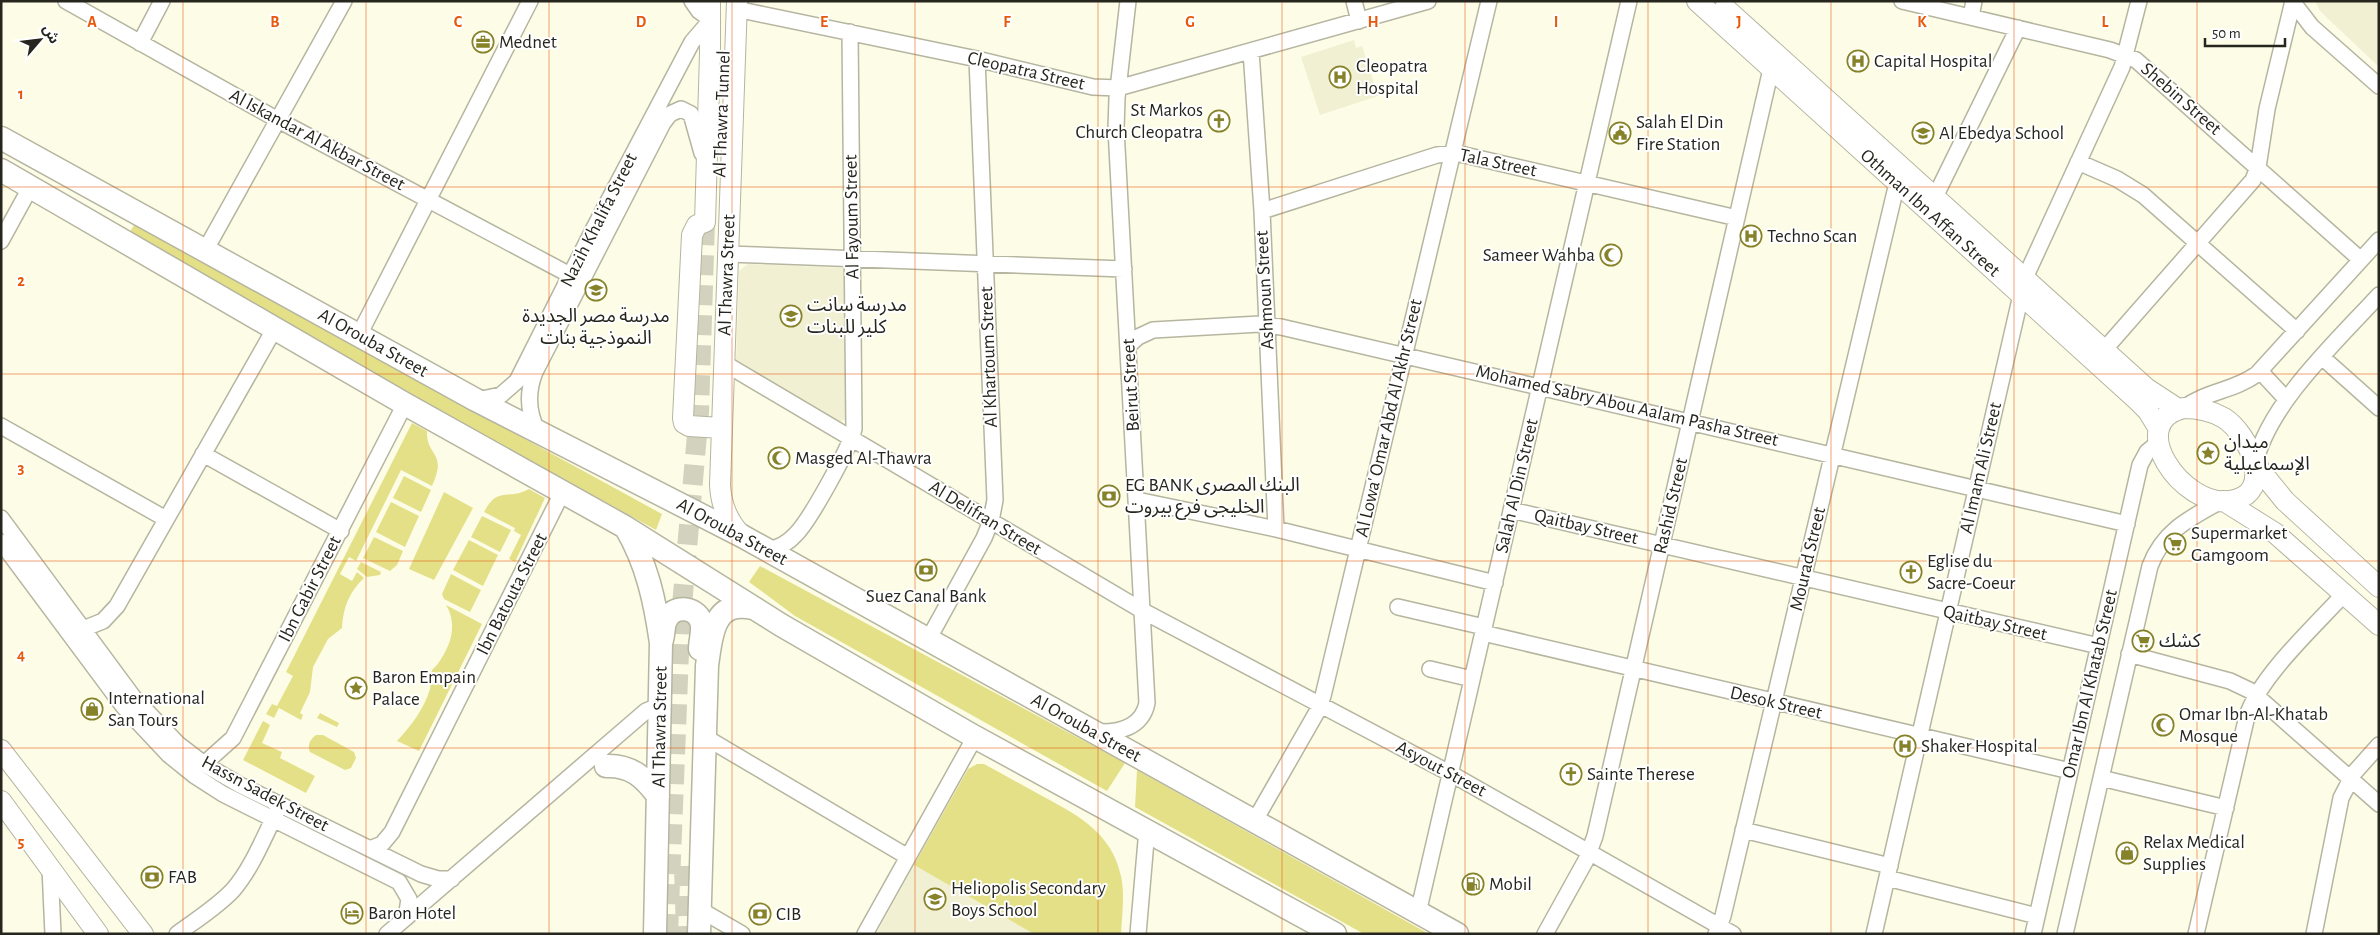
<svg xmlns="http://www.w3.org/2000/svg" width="2380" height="935" font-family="'Alegreya Sans','Noto Sans Arabic',sans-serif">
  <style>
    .built { fill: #f1f0d3 }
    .green { fill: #e4e088 }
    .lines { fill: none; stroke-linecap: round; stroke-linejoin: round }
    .major-tunnel { stroke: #d2d2bf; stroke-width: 20; stroke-dasharray: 20 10; stroke-linecap: butt }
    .minor-casing { stroke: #b5b5a0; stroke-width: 18 }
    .major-casing { stroke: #b5b5a0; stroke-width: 22 }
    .highway-casing { stroke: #b5b5a0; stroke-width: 25 }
    .minor { stroke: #fff; stroke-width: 15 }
    .major { stroke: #fff; stroke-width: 20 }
    .highway { stroke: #fff; stroke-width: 22 }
    .grid { fill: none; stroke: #e8590c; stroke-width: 1; stroke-opacity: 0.55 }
    .labels { text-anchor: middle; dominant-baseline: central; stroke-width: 4; stroke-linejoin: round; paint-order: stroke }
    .poi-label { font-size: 19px; fill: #26261e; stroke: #fff; text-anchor: start }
    .street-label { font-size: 19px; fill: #26261e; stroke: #fff }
    .grid-label { font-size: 16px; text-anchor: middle; font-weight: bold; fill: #e8590c; stroke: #fff; stroke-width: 4; stroke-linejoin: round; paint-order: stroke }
  </style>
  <rect width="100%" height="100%" fill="#fdfde7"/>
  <!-- built -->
  <path class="built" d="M2315,1H2379V67L2320,11Z
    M1354,40L1356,48L1362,46L1378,96L1320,115L1301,57Z
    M748,264L846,268L847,419L840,422L736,362L739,271Z
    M914,865L1034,934H876Z"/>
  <!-- green -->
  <path class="green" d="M134,225L662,514L656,530L127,237Z
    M412,423L427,431C426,457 448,451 432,486L401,470L356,561L349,557L340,574L352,581L357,572L364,578C349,592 343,608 342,628L328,639L313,667L310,692L300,713L303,715L301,720L279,708L274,718L266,714L272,704L277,706L293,676L286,672Z
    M404,476L431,490L421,512L393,498Z
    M529,489L545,498L515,562L509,559L521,535L514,531L515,528L484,512C498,485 508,501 529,489Z
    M444,492L473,508L434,580L409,569Z
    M391,502L419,516L405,547L376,532Z
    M482,516L511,530L500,552L471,537Z
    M374,537L403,551L397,565L390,571L363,558Z
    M469,540L498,555L483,586L453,570Z
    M361,562L381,572L380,575L367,577L357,569Z
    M760,566L1125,763L1107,791L795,616L749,582Z
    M451,574L481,590L470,612L444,599L442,594Z
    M446,605L482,624L419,751L397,741C411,726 424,709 430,689C431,684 430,675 432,670C433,669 436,666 437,665C451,646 458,625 446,605Z
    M320,713L339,723L337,727L317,718Z
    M263,721L270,725L262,743L282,752L280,758L315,776L306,793L243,760Z
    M316,735H323L354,752L356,758L351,768L345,770L310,752C307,746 310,739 316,735Z
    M977,764H984C1004,775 1024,786 1044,797C1080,816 1112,834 1121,876C1125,895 1122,915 1121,934H1034L914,865L968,769Z
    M1137,770L1429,934H1430H1364L1135,807Z"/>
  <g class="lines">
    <!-- major-tunnel -->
    <path class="major-tunnel" d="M684,866L686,934
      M668,934L680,628L699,412L705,222"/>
    <!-- minor casing -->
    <g class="minor-casing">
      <path id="minor" d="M66,1L278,120L570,275
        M692,1L699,11L710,19
        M1354,1L1359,21
        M1902,1L2110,50L2136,60L2361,260
        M2292,1L2312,27L2379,86
        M736,9L977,59L1093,87L1118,88L1428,1
        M1971,17L1974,1
        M140,43L162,1
        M1251,51L1262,211L1276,529
        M2078,162L2117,179L2143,195L2297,331
        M1935,197L2018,28
        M1262,211L1437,155L1456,153L1737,218
        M1,241L30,188
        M206,249L344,1
        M728,254L1124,269
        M2025,278L2122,67L2139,1
        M359,335L530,1
        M1128,346L1138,337L1153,330L1260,324L1281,327L2127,524
        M2104,350L2253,180L2258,167L2267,109L2293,1
        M2323,358L2379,408
        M724,363L1143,611L1455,776L1733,934
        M2260,371L2286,399
        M477,400L501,395L517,381L594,228L692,42L710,21
        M2184,408C2206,391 2234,391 2257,374L2379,240
        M1,426L166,519
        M538,432C528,413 527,392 535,372L663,123L670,114L681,109L691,114L702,153
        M203,454L341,531
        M2255,464C2268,404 2338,340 2379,295
        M1137,500L1276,529L1495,583
        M1511,510L2099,646
        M1,518L134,698L178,744L204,764L240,785L421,874L438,879H452
        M1,542L123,706L169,755L195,776L223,794L399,882L409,899L406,918
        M768,550C778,548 788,543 795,535C809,522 850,448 854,429L850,32
        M1398,607L1484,627
        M83,629L103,621L117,606L275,328
        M1483,633L2070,771
        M928,640L984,538L991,521L995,500L977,59
        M2129,654L2230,681L2251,691L2379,804
        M1430,669L1472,679
        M1096,732C1118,733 1142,728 1147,703L1116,129L1117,98L1128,1
        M705,737L908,857
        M204,764L233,738L405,404
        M2101,778L2226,808
        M1254,822L1318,710L1323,696L1489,1
        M1743,830L1890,866
        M370,849L382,844L392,832L563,491
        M50,868L53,934
        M1887,878L2037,916
        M699,909L742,934
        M1418,913L1629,1
        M177,934C196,920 217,907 233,890C252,868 264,837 277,811
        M387,934L646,711L661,705
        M865,934L975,737
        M1138,934L1147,829
        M1545,934L1586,860L1595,836L1771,69
        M1716,934L1723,916L1897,183
        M1874,934L2021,295
        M2033,934L2140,465L2147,452L2159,442
        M2065,934L2150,566C2163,531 2190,518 2221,501
        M2196,934L2247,716C2260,676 2315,626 2344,594
        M2314,934L2341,798L2354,773L2379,745"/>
    </g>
    <!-- major casing -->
    <g class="major-casing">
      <path id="major" d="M710,1V53L705,222L697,225L692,235L683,418L684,423L689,426L722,428
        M737,1L720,485C721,505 728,522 742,536
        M1697,1L2136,399L2148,411L2159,429
        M1725,8L2146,388L2178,409
        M2184,408C2198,408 2212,411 2224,418C2249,434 2277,494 2230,501C2182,508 2123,422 2184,408Z
        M2255,464L2285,501L2379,587
        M2224,501L2275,533L2379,625
        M1,750L143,934
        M1,801L98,934"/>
    </g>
    <!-- highway casing -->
    <g class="highway-casing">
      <path id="highway" d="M1,138L476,400L742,536L1457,934
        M1,170L405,404L625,527L781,625L975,737L1335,934
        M626,528C647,564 655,601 661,643L655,934
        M662,640C664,633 663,626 666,620C673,605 695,606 701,621C704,630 700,640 700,649
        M606,766C631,765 644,777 658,796
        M699,934L707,666C711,638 712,599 753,608"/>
    </g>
    <!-- minor -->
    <use href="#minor" class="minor"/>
    <!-- major -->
    <use href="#major" class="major"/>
    <!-- highway -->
    <use href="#highway" class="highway"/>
  </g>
  <!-- grid -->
  <path class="grid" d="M183,1V934M366,1V934M549,1V934M732,1V934M915,1V934M1098,1V934M1282,1V934M1465,1V934M1648,1V934M1831,1V934M2014,1V934M2197,1V934M1,187H2379M1,374H2379M1,561H2379M1,748H2379"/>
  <!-- icons -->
  <defs>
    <g id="office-ring" transform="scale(1.125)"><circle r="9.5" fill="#fff" stroke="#86822a" stroke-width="1.5"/><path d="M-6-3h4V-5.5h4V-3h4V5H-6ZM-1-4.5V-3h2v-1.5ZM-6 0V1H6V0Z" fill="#86822a"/></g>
    <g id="hospital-ring" transform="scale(1.125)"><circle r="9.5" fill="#fff" stroke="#86822a" stroke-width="1.5"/><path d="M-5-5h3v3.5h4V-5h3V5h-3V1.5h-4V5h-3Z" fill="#86822a"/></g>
    <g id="church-ring" transform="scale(1.125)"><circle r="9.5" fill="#fff" stroke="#86822a" stroke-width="1.5"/><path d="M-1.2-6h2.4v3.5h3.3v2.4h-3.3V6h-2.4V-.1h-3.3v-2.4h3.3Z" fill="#86822a"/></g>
    <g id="civic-ring" transform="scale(1.125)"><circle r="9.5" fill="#fff" stroke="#86822a" stroke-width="1.5"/><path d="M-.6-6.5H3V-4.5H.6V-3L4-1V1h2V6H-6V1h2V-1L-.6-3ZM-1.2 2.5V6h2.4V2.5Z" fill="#86822a"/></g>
    <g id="school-ring" transform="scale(1.125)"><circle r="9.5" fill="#fff" stroke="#86822a" stroke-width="1.5"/><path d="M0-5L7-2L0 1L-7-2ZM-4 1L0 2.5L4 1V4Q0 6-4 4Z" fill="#86822a"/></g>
    <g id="mosque-ring" transform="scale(1.125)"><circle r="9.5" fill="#fff" stroke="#86822a" stroke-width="1.5"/><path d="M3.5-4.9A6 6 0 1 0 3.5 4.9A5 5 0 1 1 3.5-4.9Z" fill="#86822a"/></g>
    <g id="sight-ring" transform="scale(1.125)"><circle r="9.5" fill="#fff" stroke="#86822a" stroke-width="1.5"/><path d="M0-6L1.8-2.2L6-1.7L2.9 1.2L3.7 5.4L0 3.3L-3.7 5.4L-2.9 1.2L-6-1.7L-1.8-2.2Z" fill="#86822a"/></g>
    <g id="bank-ring" transform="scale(1.125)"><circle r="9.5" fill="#fff" stroke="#86822a" stroke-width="1.5"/><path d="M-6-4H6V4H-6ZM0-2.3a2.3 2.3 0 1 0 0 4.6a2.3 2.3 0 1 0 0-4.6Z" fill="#86822a"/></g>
    <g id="supermarket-ring" transform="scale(1.125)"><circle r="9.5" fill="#fff" stroke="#86822a" stroke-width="1.5"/><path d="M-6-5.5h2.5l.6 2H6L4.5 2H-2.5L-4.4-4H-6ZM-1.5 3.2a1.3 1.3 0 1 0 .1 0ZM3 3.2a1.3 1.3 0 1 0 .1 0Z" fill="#86822a"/></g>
    <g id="shop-ring" transform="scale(1.125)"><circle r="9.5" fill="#fff" stroke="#86822a" stroke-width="1.5"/><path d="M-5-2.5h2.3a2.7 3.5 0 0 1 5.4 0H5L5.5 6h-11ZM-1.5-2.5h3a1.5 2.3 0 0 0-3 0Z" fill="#86822a"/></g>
    <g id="fuel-ring" transform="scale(1.125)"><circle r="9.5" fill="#fff" stroke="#86822a" stroke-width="1.5"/><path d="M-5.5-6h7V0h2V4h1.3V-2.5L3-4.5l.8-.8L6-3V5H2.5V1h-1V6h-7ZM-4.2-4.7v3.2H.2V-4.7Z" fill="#86822a"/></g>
    <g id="hotel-ring" transform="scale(1.125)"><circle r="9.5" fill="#fff" stroke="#86822a" stroke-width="1.5"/><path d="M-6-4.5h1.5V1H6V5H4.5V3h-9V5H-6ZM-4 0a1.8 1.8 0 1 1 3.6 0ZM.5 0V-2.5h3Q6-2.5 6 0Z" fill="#86822a"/></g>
  </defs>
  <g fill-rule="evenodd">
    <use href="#office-ring" x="483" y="42"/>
    <use href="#hospital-ring" x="1858" y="61"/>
    <use href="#hospital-ring" x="1340" y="77"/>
    <use href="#church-ring" x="1219" y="121"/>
    <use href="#civic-ring" x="1620" y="133"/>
    <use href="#school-ring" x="1923" y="133"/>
    <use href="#hospital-ring" x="1751" y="236"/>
    <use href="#mosque-ring" x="1611" y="255"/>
    <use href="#school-ring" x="596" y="290"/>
    <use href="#school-ring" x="791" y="316"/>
    <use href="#sight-ring" x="2208" y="453"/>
    <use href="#mosque-ring" x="779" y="458"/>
    <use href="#bank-ring" x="1109" y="496"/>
    <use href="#supermarket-ring" x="2175" y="544"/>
    <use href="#bank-ring" x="926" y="570"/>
    <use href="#church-ring" x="1911" y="572"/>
    <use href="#supermarket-ring" x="2143" y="641"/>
    <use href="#sight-ring" x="356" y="688"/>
    <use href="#shop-ring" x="92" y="709"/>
    <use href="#mosque-ring" x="2163" y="725"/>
    <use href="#hospital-ring" x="1905" y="746"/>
    <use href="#church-ring" x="1571" y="774"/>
    <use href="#shop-ring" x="2127" y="853"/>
    <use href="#bank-ring" x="152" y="877"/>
    <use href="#fuel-ring" x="1473" y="884"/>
    <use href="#school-ring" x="935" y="899"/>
    <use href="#hotel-ring" x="352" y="913"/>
    <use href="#bank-ring" x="760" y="914"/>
  </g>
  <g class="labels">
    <!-- poi labels -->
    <g class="poi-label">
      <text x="499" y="42">Mednet</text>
      <text x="1874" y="61">Capital Hospital</text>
      <text x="1356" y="66">Cleopatra<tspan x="1356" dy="22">Hospital</tspan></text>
      <text x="1203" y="110" text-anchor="end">St Markos<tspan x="1203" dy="22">Church Cleopatra</tspan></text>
      <text x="1636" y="122">Salah El Din<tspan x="1636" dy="22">Fire Station</tspan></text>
      <text x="1939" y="133">Al Ebedya School</text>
      <text x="1767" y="236">Techno Scan</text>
      <text x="1595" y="255" text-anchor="end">Sameer Wahba</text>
      <text x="807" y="305">مدرسة سانت<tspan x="807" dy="22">كلير للبنات</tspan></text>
      <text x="596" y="316" text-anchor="middle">مدرسة مصر الجديدة<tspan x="596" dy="22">النموذجية بنات</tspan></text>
      <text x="2224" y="442">ميدان<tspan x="2224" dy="22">الإسماعيلية</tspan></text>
      <text x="795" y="458">Masged Al-Thawra</text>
      <text x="1125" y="485">EG BANK البنك المصرى<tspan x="1125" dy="22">الخليجى فرع بيروت</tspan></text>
      <text x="2191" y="533">Supermarket<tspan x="2191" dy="22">Gamgoom</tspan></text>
      <text x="1927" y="561">Eglise du<tspan x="1927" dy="22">Sacre-Coeur</tspan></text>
      <text x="926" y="596" text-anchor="middle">Suez Canal Bank</text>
      <text x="2159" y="641">كشك</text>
      <text x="372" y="677">Baron Empain<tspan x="372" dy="22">Palace</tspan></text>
      <text x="108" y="698">International<tspan x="108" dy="22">San Tours</tspan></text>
      <text x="2179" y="714">Omar Ibn-Al-Khatab<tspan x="2179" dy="22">Mosque</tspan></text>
      <text x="1921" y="746">Shaker Hospital</text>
      <text x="1587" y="774">Sainte Therese</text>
      <text x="2143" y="842">Relax Medical<tspan x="2143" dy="22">Supplies</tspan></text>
      <text x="168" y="877">FAB</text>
      <text x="1489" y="884">Mobil</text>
      <text x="951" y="888">Heliopolis Secondary<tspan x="951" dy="22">Boys School</tspan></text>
      <text x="368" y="913">Baron Hotel</text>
      <text x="776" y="914">CIB</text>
    </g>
    <!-- street labels -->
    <g class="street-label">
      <text transform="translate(1026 71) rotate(13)">Cleopatra Street</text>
      <text transform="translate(2181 99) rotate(41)">Shebin Street</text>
      <text transform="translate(722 114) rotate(-88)">Al Thawra Tunnel</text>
      <text transform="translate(317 140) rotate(28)">Al Iskandar Al Akbar Street</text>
      <text transform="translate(1498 163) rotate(12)">Tala Street</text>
      <text transform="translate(1930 213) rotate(42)">Othman Ibn Affan Street</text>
      <text transform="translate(852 217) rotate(-91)">Al Fayoum Street</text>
      <text transform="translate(599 220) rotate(-63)">Nazih Khalifa Street</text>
      <text transform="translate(727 275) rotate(-88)">Al Thawra Street</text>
      <text transform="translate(1265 290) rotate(-93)">Ashmoun Street</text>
      <text transform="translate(373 343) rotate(29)">Al Orouba Street</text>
      <text transform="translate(989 357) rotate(-92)">Al Khartoum Street</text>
      <text transform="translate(1131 385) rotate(-93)">Beirut Street</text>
      <text transform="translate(1627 406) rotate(13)">Mohamed Sabry Abou Aalam Pasha Street</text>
      <text transform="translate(1389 418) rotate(-77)">Al Lowa' Omar Abd Al Akhr Street</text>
      <text transform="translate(1981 468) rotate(-77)">Al Imam Ali Street</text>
      <text transform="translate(1517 486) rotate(-77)">Salah Al Din Street</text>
      <text transform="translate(1671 506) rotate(-77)">Rashid Street</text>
      <text transform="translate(985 518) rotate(31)">Al Delifran Street</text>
      <text transform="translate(1586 527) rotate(13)">Qaitbay Street</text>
      <text transform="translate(732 532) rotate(28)">Al Orouba Street</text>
      <text transform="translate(1808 559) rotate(-77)">Mourad Street</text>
      <text transform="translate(310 589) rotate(-63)">Ibn Gabir Street</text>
      <text transform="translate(512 594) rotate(-63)">Ibn Batouta Street</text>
      <text transform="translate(1995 623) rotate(13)">Qaitbay Street</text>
      <text transform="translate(2090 684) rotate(-77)">Omar Ibn Al Khatab Street</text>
      <text transform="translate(1776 703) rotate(13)">Desok Street</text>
      <text transform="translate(660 727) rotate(-89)">Al Thawra Street</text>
      <text transform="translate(1086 728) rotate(29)">Al Orouba Street</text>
      <text transform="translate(1441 769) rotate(28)">Asyout Street</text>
      <text transform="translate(265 794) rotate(28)">Hassn Sadek Street</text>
    </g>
  </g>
  <g class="grid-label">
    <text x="92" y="27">A</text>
    <text x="275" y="27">B</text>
    <text x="458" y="27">C</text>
    <text x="641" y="27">D</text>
    <text x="824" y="27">E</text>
    <text x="1007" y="27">F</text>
    <text x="1190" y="27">G</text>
    <text x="1373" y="27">H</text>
    <text x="1556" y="27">I</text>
    <text x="1739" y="27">J</text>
    <text x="1922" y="27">K</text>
    <text x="2105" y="27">L</text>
    <text x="21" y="99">1</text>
    <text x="21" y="286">2</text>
    <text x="21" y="473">3</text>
    <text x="21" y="660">4</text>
    <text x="21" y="847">5</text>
  </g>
  <!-- border -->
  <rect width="2380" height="935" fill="none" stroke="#26261e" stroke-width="5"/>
  <!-- north arrow -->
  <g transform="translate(40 40) rotate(62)" stroke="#ffffff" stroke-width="4" paint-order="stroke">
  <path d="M0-4L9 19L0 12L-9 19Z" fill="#26261e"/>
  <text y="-8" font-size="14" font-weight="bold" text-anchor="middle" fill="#26261e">ش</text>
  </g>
  <!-- scale -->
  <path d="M2205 38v8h80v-8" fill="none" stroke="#26261e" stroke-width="2.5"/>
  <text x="2212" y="38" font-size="15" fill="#26261e" stroke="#ffffff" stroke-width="4" paint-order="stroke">50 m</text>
</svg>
